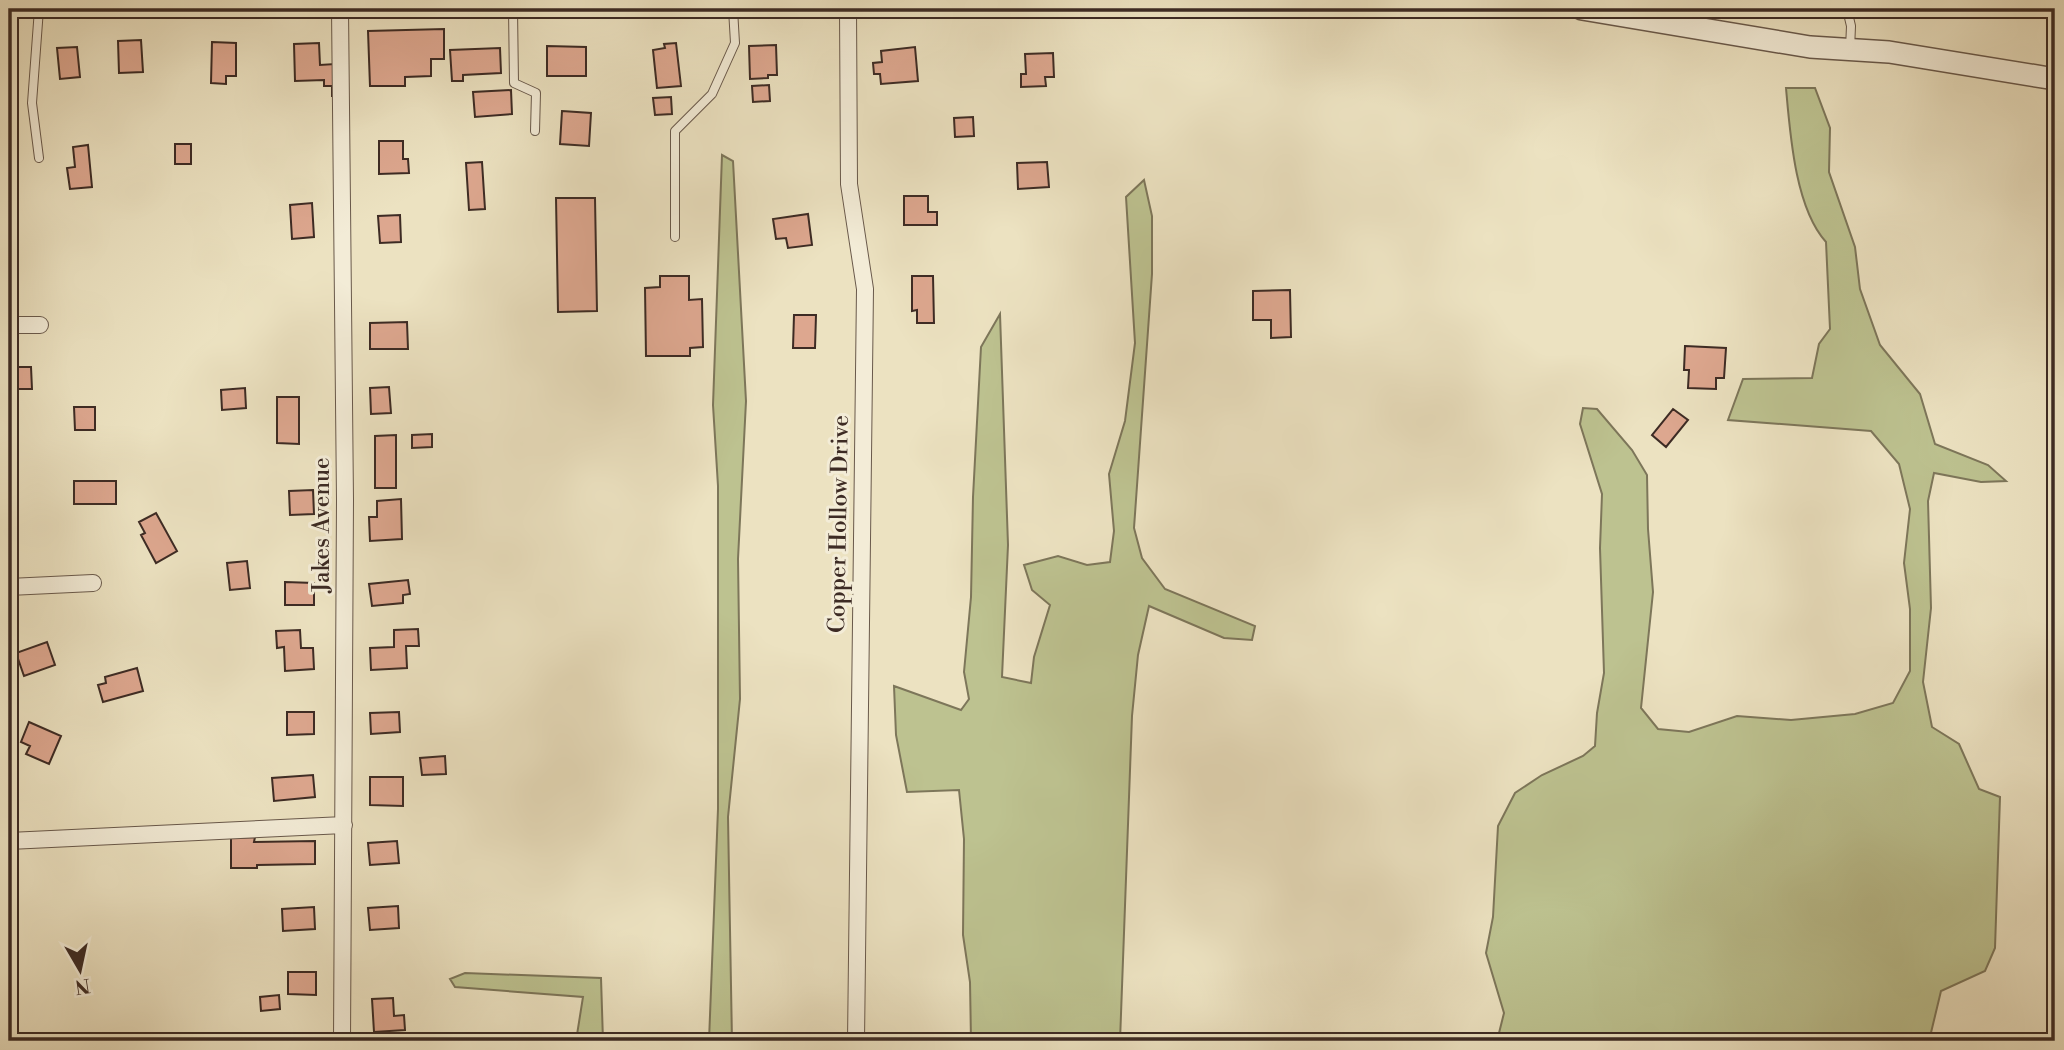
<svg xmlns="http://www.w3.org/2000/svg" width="2064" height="1050" font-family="'Libre Bodoni',serif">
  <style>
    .green { fill: #bdc290; stroke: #7d765a; stroke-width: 2 }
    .building { fill: #dda78f; stroke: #3d2b24; stroke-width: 2 }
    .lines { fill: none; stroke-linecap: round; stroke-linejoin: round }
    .service-casing { stroke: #69594b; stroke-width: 10 }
    .minor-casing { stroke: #69594b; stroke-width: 18 }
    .tertiary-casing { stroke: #69594b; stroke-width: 24 }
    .service { stroke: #f3ecd7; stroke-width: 8 }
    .minor { stroke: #f3ecd7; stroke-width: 16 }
    .tertiary { stroke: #f3ecd7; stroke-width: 21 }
    .labels { text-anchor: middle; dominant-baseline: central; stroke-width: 6; stroke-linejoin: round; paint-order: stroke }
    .street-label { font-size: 23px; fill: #3d2b24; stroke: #f3ecd7 }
  </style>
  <rect width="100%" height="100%" fill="#ece2c1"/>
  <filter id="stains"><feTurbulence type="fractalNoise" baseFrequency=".00286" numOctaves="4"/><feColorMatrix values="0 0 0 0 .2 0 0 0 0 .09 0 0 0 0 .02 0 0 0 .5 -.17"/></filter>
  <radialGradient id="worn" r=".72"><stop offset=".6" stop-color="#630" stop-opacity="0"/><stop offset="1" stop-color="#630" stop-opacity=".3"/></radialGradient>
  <!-- green -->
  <path class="green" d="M1786,88H1815L1830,128L1829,172L1855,247L1860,289L1880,345L1920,394L1935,444L1988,465L2006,481L1981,482L1934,473L1928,501L1931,608L1923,682L1932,727L1959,744L1979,789L2000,797L1995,948L1985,971L1941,991L1929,1041H1497L1504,1013L1486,953L1493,917L1498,826L1515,793L1542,775L1583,756L1595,746L1597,713L1604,673L1600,548L1602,494L1580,424L1583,408L1597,409L1632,450L1647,475L1648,529L1653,592L1641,708L1658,729L1689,732L1737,716L1791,720L1855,714L1893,703L1910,671V609L1904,563L1910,509L1899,464L1871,431L1728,420L1743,379L1812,378L1819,344L1830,329L1826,242C1795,208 1790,133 1786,88Z
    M722,155L733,161L746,401L738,559L740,699L728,817L732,1041H709L718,809V486L713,405Z
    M1144,180L1152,216V274L1134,528L1142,558L1165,589L1255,626L1252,640L1224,638L1149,606L1138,655L1132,716L1120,1041H971L970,982L963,935L964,839L959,790L907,792L896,735L894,686L961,710L969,699L964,672L971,597L973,497L981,347L1000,314L1008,545L1002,677L1031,683L1034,657L1050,605L1032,590L1024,565L1058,556L1087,565L1110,562L1114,531L1109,474L1125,421L1135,343L1126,197Z
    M465,973L601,978L603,1041H576L583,997L455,987L450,979Z"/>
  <!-- building -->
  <path class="building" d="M444,29V59H431V76L405,77V86H370L368,31Z
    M141,40L143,72L119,73L118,41Z
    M212,42L236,43V76H226V84L211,83Z
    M319,43L320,65L335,64L336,96H332V86H324V80L295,81L294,44Z
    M676,43L681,86L657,88L653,50L665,48L664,44Z
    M776,45L777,75H768V78L750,79L749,46Z
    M547,46L586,47V76H547Z
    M77,47L80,77L60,79L57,48Z
    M915,47L918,81L881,84L880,74H874L873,63L882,62L881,51Z
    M500,48L501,73L463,75V81H452L450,50Z
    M1053,53L1054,77H1045L1046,86L1021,87V74H1026L1025,54Z
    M769,85L770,101L753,102L752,86Z
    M511,90L512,114L475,117L473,92Z
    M671,97L672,114L655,115L653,98Z
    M562,111L591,113L589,146L560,144Z
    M973,117L974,136L955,137L954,118Z
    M379,141H403V159H408L409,173L379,174Z
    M175,144H191V164H175Z
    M88,145L92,187L70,189L67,168L75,167L73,147Z
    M482,162L485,209L469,210L466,163Z
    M1047,162L1049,187L1018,189L1017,163Z
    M904,196H928V212H937V225H904Z
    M556,198H595L597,311L558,312Z
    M312,203L314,237L292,239L290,205Z
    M808,214L812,245L788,248L786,238L776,239L773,219Z
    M400,215L401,242L380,243L378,216Z
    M660,276H689V300L702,299L703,347L690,348V356H646L645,288L660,287Z
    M912,276H933L934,323H917V310L912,311Z
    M1290,290L1291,337L1271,338V320H1253V291Z
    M794,315H816L815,348H793Z
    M407,322L408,349H370V323Z
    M1685,346L1726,348L1724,378H1716V389L1688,388L1689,370H1684Z
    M9,367H31L32,389H9Z
    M389,387L391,413L371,414L370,388Z
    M245,388L246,408L222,410L221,390Z
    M277,397H299V444L277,443Z
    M74,407H95V430H75Z
    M1673,409L1688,420L1666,447L1652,435Z
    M432,434V447L412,448V435Z
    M396,435V488H375V436Z
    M74,481H116V504H74Z
    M313,490L314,514L290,515L289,491Z
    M401,499L402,539L370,541L369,517H377V501Z
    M156,513L177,551L156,563L141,535L145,533L139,522Z
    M247,561L250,588L230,590L227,563Z
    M408,580L410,594L403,595V603L372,606L369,584Z
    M285,582L314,583V605H285Z
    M418,629L419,646H406L407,668L371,670L370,648L394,647V630Z
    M300,630L301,648H313L314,669L285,671L284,647L277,648L276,631Z
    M47,642L55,665L24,676L16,653Z
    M137,668L143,691L103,702L98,685L106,683L105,677Z
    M287,712H314V734L287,735Z
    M399,712L400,732L371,734L370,713Z
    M29,722L61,736L49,764L26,754L30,746L21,742Z
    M445,756L446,774L422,775L420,758Z
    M313,775L315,797L274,801L272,778Z
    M370,777H403V806L370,805Z
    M255,837L254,842L315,841V864L257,865V868H231V838Z
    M397,841L399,863L370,865L368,843Z
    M398,906L399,928L370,930L368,908Z
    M314,907L315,929L283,931L282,909Z
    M288,972H316V995L288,994Z
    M279,995L280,1009L261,1011L260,997Z
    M393,998L394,1016L404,1015L405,1030L374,1032L372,999Z
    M278,1037H316V1041H278Z"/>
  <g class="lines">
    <!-- service casing -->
    <g class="service-casing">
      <path id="service" d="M513,9L514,83L536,93L535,131
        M1847,9L1851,26L1850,49
        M39,158L32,103L39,9
        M675,237V131L712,94L735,43L733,9"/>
    </g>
    <!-- minor casing -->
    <g class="minor-casing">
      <path id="minor" d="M340,9L345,500L342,1041
        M848,9L849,184L865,289L856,1041
        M9,325H40
        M9,587L93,583
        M9,841L344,825"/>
    </g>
    <!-- tertiary casing -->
    <g class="tertiary-casing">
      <path id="tertiary" d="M1582,9L1810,47L1889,52L2055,79"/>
    </g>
    <!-- service -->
    <use href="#service" class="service"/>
    <!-- minor -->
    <use href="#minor" class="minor"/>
    <!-- tertiary -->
    <use href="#tertiary" class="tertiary"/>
  </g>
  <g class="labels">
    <!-- street labels -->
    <g class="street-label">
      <text transform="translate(839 524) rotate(-89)">Copper Hollow Drive</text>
      <text transform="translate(322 525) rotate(-90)">Jakes Avenue</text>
    </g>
  </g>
  <!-- margin -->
  <rect width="2064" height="1050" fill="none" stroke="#ece2c1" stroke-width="35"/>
  <rect x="10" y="10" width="2043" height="1029" fill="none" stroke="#3d2b24" stroke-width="3.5"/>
  <rect x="18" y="18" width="2029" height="1015" fill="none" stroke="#3d2b24" stroke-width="2"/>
  <!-- north arrow -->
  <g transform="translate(80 970) rotate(171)" stroke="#f3ecd7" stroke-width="5" paint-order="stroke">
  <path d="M0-5L12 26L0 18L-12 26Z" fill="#3d2b24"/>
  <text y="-10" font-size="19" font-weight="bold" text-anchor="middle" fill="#3d2b24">N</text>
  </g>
  <rect width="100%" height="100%" filter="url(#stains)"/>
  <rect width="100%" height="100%" fill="url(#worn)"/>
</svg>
